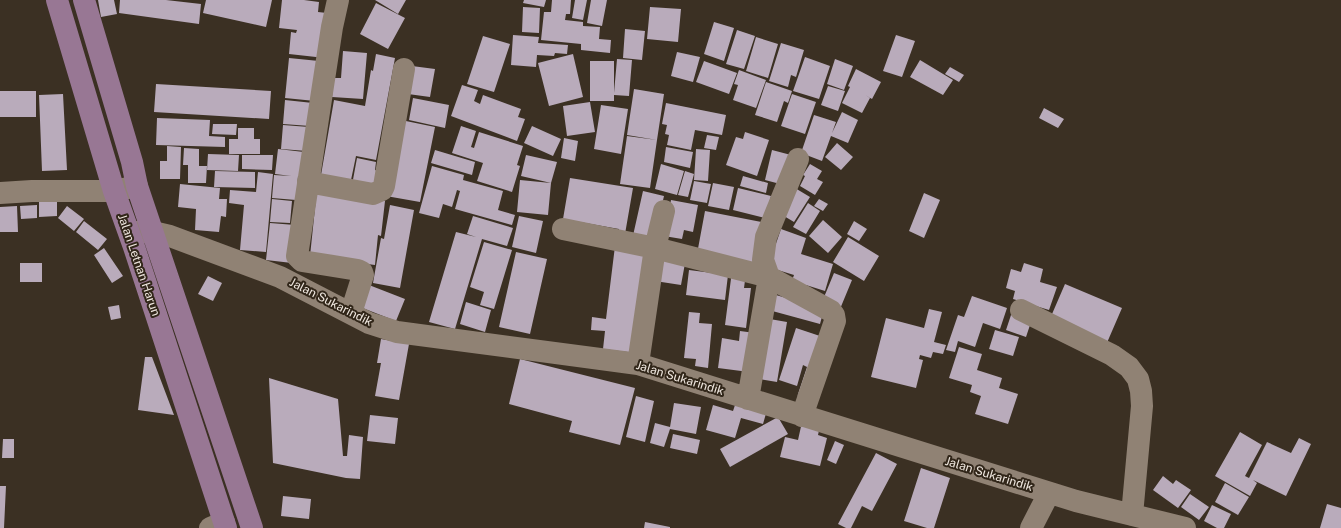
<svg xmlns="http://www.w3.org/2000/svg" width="1341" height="528" font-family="'Public Sans',sans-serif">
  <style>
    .building { fill: #b9abbb }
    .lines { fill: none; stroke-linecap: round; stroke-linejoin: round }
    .minor { stroke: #908274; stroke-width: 22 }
    .major { stroke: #987794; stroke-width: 22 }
    .labels { text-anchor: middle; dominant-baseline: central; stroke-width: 4; stroke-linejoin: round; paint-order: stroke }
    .street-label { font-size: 12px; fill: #efe7df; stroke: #312619 }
  </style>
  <rect width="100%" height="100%" fill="#3b3023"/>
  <!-- building -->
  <path class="building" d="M98,0H114L117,14L101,17Z
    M120,0H166L201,4L199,24L119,13Z
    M206,0H272L266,27L203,13Z
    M282,0H304L319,2L318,12L327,13L325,58L289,54L291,32L296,33L297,30L279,28Z
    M375,0H406L398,14Z
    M524,0H546L544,7L523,3Z
    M552,0H571L570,14H566L565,20L583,22V26L600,27L599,39L611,40L610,53L581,50V44L541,40L544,12H551Z
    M575,0H587L583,20L572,18Z
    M591,0H607L602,26L587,23Z
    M376,3L405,18L388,49L360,34Z
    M523,7L540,8L539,33L522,32Z
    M650,7L681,9L678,42L647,39Z
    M714,22L734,28L724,61L704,54Z
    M625,29L645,31L642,60L623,58Z
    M737,30L755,36L744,69L726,64Z
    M513,35L539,37L538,43L568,45L567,54L555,53L554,56L537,55L536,67L511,65Z
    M896,35L915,41L902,77L883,71Z
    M483,36L510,44L494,92L467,84Z
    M756,37L778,44L768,78L746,71Z
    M781,43L804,50L796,77L791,75L788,87L769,81Z
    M343,51L367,53L363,99L332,97L334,78H341Z
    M677,52L700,57L693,82L671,76Z
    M376,54L395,58L376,160L356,156L351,180L321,175L334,100L365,106L371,70L373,71Z
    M573,54L583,97L549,106L538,63Z
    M805,57L830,66L819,99L793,91Z
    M289,58L319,61L315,101L285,98Z
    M617,59L632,60L629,96L614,95V101H590V61H614V93Z
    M835,59L853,66L844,90L827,84Z
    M920,60L953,80L943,95L910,77Z
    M704,61L737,73L729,94L696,82Z
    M412,66L435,69L430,97L408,94Z
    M950,67L964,75L959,82L945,74Z
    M856,69L881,82L872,99L865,95L870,98L862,113L842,103L850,87L848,86Z
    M739,70L766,80L756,108L733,100L738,85L734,84Z
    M766,82L792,91L788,103L784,101L777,122L755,115Z
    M156,84L271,91L269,119L154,112Z
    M462,85L478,90L474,101L480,104L483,95L521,109L518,117L525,119L517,141L451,116Z
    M828,86L845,91L838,111L821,105Z
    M634,89L664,94L657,140L627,135Z
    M0,91H36V117H0Z
    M63,94L67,170L42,171L39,95Z
    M792,94L816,102L805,134L781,126Z
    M413,98L449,105L445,128L409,120Z
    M285,100L313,103L310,126L283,124Z
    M590,102L595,132L567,136L563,106Z
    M666,103L726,115L722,135L695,130L691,150L667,145L669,135L665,134L667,125L662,124Z
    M601,105L628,109L621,154L594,149Z
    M1044,108L1064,119L1058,128L1039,118Z
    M842,112L858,120L848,143L831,136L822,161L801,153L814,115L836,122L832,133Z
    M157,118L210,120L209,136L225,137V147L156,145Z
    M401,120L435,127L420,202L386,196Z
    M213,124H237L236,135L212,134Z
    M283,125L309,127L307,151L281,149Z
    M461,126L476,131L471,147L474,148L479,132L523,146L517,165L520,166L512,192L477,181L483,163L452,153Z
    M532,126L561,139L553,156L524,143Z
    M238,128H254V139H260V154H229V139H238Z
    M745,132L769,140L757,176L726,165L736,137L743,139Z
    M707,135L719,137L716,150L704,148Z
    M627,136L657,140L650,188L620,184Z
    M564,138L578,141L575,161L561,158Z
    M837,143L853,157L841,170L825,157Z
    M167,146L181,147L180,179H160V161H167Z
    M666,147L693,152L690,168L664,162Z
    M184,148L199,149V166H207L206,183H188V165H183Z
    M278,149L304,152L302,176H298L296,200L272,198L274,175L291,176L275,174Z
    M696,149L710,150L708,181L694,180Z
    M435,150L475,162L472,175L431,163Z
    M772,150L791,155L784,185L765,180Z
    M208,154L239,155L238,171L207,170Z
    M242,155H273L272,170L242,169Z
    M526,155L557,162L551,183L521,176Z
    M357,158L376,162L375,170L381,172L379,184L352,185Z
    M661,164L684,171L677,195L655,189Z
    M810,164L822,171L817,179L823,182L815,195L800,186L805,176L803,175Z
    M432,166L464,175L463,180L503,191L498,210L515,215L512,225L455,209L460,191L457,190L452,207L443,204L439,218L419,213Z
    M215,171L255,172V188L214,187Z
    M685,171L694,174L688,197L678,195Z
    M258,172L273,174L266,252L240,250L244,205L229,203L230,190L256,192Z
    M743,176L768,183L766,193L740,186Z
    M570,178L633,188L625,234L618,233L619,229L563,219Z
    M520,180L551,183L548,215L517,212Z
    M694,181L711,184L707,203L690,200Z
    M713,183L734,187L729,210L708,206Z
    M180,184L220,188L219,199H227L226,217L221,216L219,232L195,230L196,209L178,207Z
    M738,188L771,196L765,218L733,210Z
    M795,188L810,197L794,222L779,213Z
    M317,189L366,199L385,201L381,236L378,235L375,265L336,260L310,256Z
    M643,191L664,196L653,244L632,240Z
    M924,193L940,200L924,238L909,231Z
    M272,199L292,201L290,223L270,222Z
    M819,199L828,204L823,211L814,206Z
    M671,200L698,205L693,232L684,230L682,239L664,236Z
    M57,201V216L39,217V202Z
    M808,203L820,211L806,234L793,227Z
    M37,205V218L21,219L20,206Z
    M390,205L414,210L400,288L373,283L381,238L384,239Z
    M17,206L18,232H0V207Z
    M67,206L84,219L74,231L58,218Z
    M705,211L766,223L757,267L697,254Z
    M473,216L513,228L507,246L482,239L455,329L429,322L456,232L476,237L467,234Z
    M519,216L543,221L536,253L512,247Z
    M823,220L842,237L828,253L809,236Z
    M84,221L107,239L98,250L76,232Z
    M854,221L867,229L859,241L847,234Z
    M270,223L295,225L292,263L266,260Z
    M781,229L806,238L801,254L833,264L825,291L806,285L804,291L790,286L794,275L768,267Z
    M848,237L879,256L864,281L833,262Z
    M484,242L512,250L494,309L480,305L484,292L470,287Z
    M615,246L647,250L636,353L603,349L605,331L591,330L592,317L606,319Z
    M104,248L123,276L112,283L94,255Z
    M516,252L547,259L530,334L499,327Z
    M659,254L686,258L681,285L655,281Z
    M20,263H42V282H20Z
    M1024,263L1043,269L1040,282L1057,287L1049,310L1013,299L1015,291L1006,288L1011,269L1021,272Z
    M689,270L728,275L725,300L686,295Z
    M732,271L746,273L744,288H751L746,328L725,325Z
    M834,273L852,280L840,309L822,302Z
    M208,276L222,283L213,301L198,294Z
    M1065,284L1122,308L1106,345L1049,321Z
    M369,285L405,299L396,321L360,307Z
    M769,293L824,309L820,324L765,309Z
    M972,296L1007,308L1000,329L983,323L975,347L958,341L955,352L946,350L958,315L964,317Z
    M466,302L491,310L485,332L460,324Z
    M119,305L121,318L111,320L108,307Z
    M929,309L942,312L934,342L946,345L943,354L933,352L931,358L920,355L919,359L923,360L916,388L871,377L886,318L924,328Z
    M689,312L700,313L699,323L712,324L708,368L695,366L696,359L684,358Z
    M1011,315L1031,322L1026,337L1006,330Z
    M764,318L787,322L777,382L754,378Z
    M796,328L826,338L797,397L807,367L803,365L797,386L779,380Z
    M995,330L1019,337L1013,356L989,349Z
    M740,331L755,333L749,372L718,368L722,338L739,341Z
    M381,339L409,344L399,400L375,396L381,363H377Z
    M959,347L982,354L977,370L1002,378L999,388L1018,394L1008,424L975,414L981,396L970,392L972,385L949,378Z
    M145,357H152L174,415L138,410Z
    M520,359L635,388L620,445L569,432L572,421L509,404Z
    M269,378L338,399L343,456H347L349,435L363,437L360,479L346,478L273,463Z
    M636,396L654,401L645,442L626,437Z
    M736,402L767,410L763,424L741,418L735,438L706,430L713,405L733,411Z
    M674,403L701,407L696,434L670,429L664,447L650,443L655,423L670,427Z
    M370,415L398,418L395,444L367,441Z
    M778,417L788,434L730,467L720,449Z
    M802,422L820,426L818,435L827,438L820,466L780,457L785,437L798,440Z
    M1240,432L1262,445L1245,476L1249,478L1267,442L1291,453L1299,438L1311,444L1286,496L1253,480L1257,483L1250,496L1215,476Z
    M673,434L700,440L697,454L670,448Z
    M3,439H14V458H2Z
    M835,441L844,445L836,464L827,460Z
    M876,453L897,464L872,511L862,506L851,528H846L838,524Z
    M921,468L950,478L934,528H927L904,521Z
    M1163,476L1173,484L1176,480L1191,490L1178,508L1153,490Z
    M1225,483L1249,497L1238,515L1215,502Z
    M0,486H6L4,528H0Z
    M1190,494L1209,507L1199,520L1181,507Z
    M283,496L311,499L309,519L281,516Z
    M1327,504L1341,508V528H1320Z
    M1212,505L1231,514L1224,528H1217L1204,521Z
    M645,522L670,527V528H644Z"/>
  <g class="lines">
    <!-- minor -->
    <path class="minor" d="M338,0L332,27L297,256L302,261L358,270L362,272L363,275L351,313
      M308,182L373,194L382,190L384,186L404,69
      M0,193L32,191H114L137,186
      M563,229L655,248L769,277L831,311L834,315L835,321L802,416
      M135,232H153L170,236L280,277L369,323L397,332L638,364L1076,501L1185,528
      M1021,310L1112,355L1129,367L1138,379L1141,391L1142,406L1132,515
      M638,364L655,248L664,211
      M748,399L769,277L763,260L766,237L798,159
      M210,528L224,522
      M1031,528L1049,493"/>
    <!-- major -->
    <path class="major" d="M57,0L114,191L134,247L226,528
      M84,0L132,162L137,186L252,528"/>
  </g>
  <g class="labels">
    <!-- street labels -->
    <g class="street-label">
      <text transform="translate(139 265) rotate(71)">Jalan Letnan Harun</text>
      <text transform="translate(331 302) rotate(27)">Jalan Sukarindik</text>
      <text transform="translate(680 378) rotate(17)">Jalan Sukarindik</text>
      <text transform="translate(989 474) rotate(17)">Jalan Sukarindik</text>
    </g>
  </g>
</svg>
